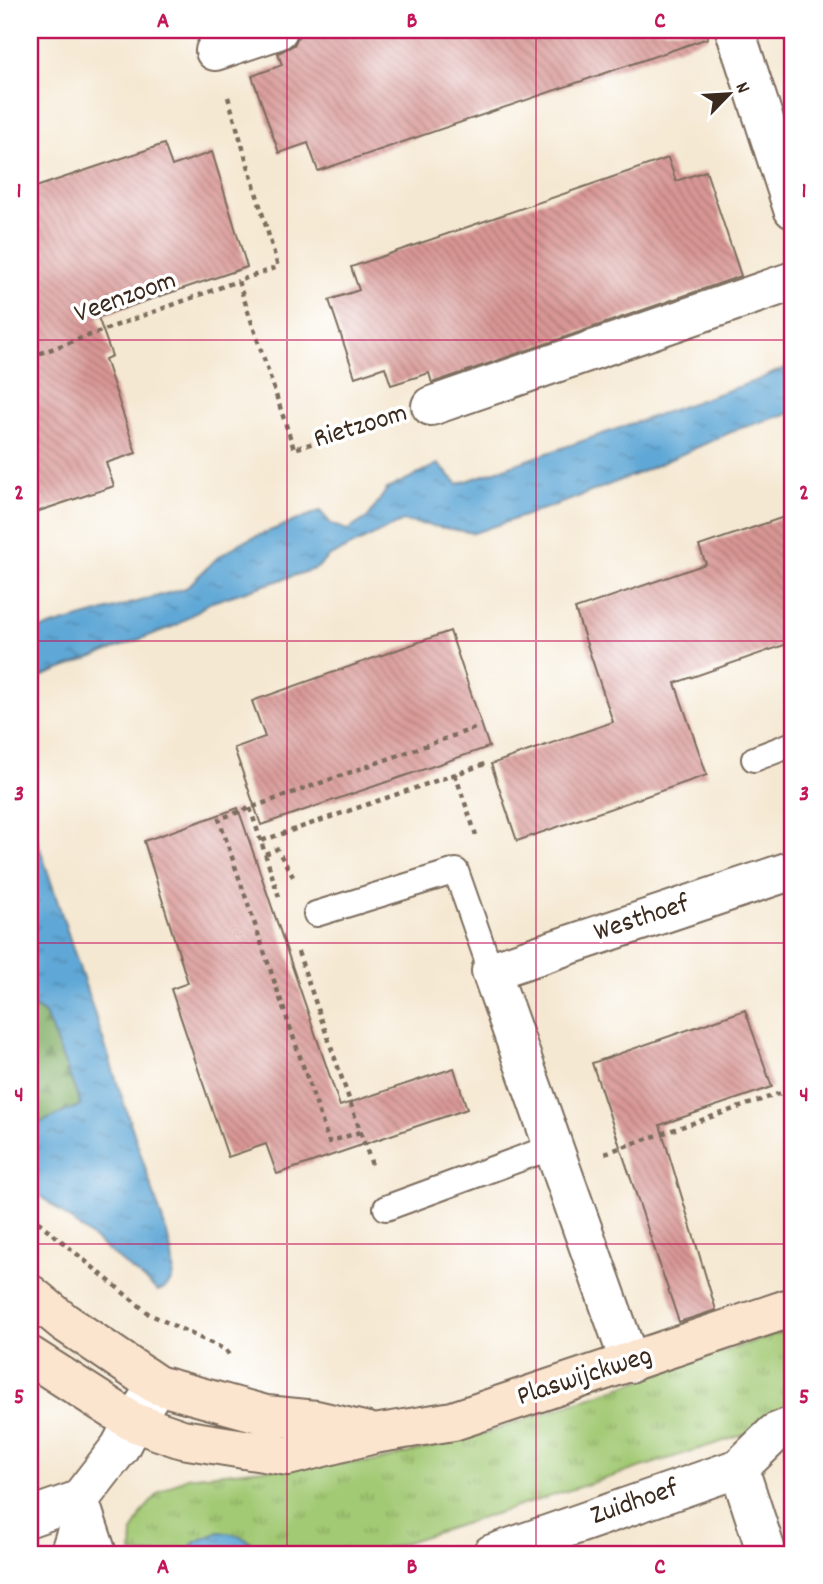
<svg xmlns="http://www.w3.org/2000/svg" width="823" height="1584" font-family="Dekko,sans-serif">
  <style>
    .grass { fill: url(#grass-tufts); stroke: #6e7a48; stroke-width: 2 }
    .forest { fill: url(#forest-firs); stroke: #5e6c42; stroke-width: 2 }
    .water { fill: url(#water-ripples); stroke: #4d687a; stroke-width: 2 }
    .building { fill: url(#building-back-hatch) }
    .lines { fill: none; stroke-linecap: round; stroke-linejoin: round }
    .lane-casing { stroke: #7c6c5d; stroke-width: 28 }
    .street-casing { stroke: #7c6c5d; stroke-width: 42 }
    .secondary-casing { stroke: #7c6c5d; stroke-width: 42 }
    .path { stroke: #7c6c5d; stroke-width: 4.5; stroke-dasharray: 5 5; stroke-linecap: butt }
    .lane { stroke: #fff; stroke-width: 24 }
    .street { stroke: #fff; stroke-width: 38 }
    .secondary { stroke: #fbe5cf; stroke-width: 38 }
    .grid { fill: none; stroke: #c2185b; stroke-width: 2; stroke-opacity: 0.55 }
    .labels { text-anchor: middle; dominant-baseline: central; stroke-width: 7; stroke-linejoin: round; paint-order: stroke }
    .street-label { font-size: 28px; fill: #3b2a1e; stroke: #fff }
    .neatline { fill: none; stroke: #c2185b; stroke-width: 2.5 }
    .grid-label { font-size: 23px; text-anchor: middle; font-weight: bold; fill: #c2185b }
  </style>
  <defs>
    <pattern id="grass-tufts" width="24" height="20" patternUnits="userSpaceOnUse" patternTransform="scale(1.75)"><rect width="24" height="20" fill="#a2c973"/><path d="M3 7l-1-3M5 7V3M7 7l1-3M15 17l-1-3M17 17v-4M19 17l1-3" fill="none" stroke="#85a35e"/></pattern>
    <pattern id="forest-firs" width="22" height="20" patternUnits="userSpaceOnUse" patternTransform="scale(1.75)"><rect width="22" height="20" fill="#81ad65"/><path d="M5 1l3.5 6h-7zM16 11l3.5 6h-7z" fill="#6b8d53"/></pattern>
    <pattern id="water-ripples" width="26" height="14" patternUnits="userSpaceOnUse" patternTransform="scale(1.75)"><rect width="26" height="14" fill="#5fa7d6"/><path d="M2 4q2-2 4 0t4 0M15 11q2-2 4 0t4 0" fill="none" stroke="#5088ad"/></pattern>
    <pattern id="building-back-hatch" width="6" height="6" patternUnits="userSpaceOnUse" patternTransform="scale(1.75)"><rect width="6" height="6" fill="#d89694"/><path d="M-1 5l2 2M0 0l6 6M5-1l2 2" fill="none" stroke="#b07b78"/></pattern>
  </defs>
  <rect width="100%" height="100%" fill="#fff"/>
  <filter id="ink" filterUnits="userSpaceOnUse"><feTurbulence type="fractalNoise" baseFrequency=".0143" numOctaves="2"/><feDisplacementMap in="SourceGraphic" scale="14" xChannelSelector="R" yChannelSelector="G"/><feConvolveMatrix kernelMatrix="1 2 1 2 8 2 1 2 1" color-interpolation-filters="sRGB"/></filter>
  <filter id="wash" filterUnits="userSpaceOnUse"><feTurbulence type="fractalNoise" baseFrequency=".00686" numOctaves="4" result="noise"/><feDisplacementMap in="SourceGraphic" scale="28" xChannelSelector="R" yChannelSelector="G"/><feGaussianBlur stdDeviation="1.57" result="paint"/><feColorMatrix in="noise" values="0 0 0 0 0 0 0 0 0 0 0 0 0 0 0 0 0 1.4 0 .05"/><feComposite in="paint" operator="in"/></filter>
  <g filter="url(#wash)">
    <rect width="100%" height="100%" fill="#f5e8d2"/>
    <!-- grass -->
    <path class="grass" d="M793,1328V1419L369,1554H256L250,1541L195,1542L183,1554H132L133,1531L143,1511L160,1492L187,1477L263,1469L377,1461L483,1434Z"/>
    <!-- forest -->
    <path class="forest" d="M30,1004L45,1014L81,1105L35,1125L30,1110Z"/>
    <!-- water -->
    <path class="water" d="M793,364V412L738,429L644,471L570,500L474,533L403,521L328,557L317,568L209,603L177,625L30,681V632L186,588L217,558L242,542L320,511L332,525L348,530L368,517L387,489L438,464L458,484L758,380Z
      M30,818L167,1234C171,1252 183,1284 158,1291L30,1187V1110L35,1125L81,1105L45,1014L30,1004Z
      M219,1532C238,1534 248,1535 256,1554H183L195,1542Z"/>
    <g id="blocks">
      <!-- building -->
      <path class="building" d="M313,30H707L708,38L318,171L308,143L279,153L252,76L282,65L278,53L294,45L299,35Z
        M164,144L172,166L212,152L247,267L98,317L112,356L105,359L136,453L106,463L114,486L30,514V189Z
        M668,158L676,181L706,171L741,276L432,383L429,373L391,385L385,367L355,377L329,300L359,290L351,267Z
        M793,514V642L675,683L707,775L517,841L491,764L613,722L575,609L706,564L699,546Z
        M450,631L489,747L261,825L234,748L265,737L252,701Z
        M238,808L340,1106L454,1068L467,1109L277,1174L266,1144L228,1157L171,989L188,983L144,841Z
        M745,1010L772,1087L660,1125L716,1310L679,1322L592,1063Z"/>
    </g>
  </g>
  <g filter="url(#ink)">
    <use href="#blocks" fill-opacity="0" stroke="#7c6c5d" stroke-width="2"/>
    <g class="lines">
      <!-- lane casing -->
      <g class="lane-casing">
        <path id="lane" d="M754,759L793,744
          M316,914L456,871L491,971
          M386,1208L552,1147
          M62,1554L79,1501"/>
      </g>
      <!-- street casing -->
      <g class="street-casing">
        <path id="street" d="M735,30L793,209
          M215,51L278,30
          M431,406L793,281
          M630,1363L491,971L793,870
          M739,1468L767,1554
          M30,1517L79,1500
          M97,1554L79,1500L120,1447L133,1422L157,1385
          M492,1554L739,1468L775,1433L793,1426"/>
      </g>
      <!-- secondary casing -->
      <g class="secondary-casing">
        <path id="secondary" d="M30,1294L64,1322L157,1385L266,1415L316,1420L368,1432
          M30,1356L133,1422L182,1439L288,1456L374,1434L453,1421L793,1307"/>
      </g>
      <!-- path -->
      <path class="path" d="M228,97L278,267L238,281L294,449L387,420
        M30,357L238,281
        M455,774L476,835
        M250,808L261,841
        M265,854L277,849L295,880
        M279,897L261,841L485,764
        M298,952L373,1168
        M360,1132L329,1142L219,819L478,727
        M605,1153L793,1089
        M30,1215L149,1314L226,1350L229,1355"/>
      <!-- lane -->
      <use href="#lane" class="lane"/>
      <!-- street -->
      <use href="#street" class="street"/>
      <!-- secondary -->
      <use href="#secondary" class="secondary"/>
    </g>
  </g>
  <!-- grid -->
  <path class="grid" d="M287,30V1554M536,30V1554M30,340H793M30,641H793M30,943H793M30,1244H793"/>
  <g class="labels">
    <!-- street labels -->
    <g class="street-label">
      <text transform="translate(126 299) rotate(-20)">Veenzoom</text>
      <text transform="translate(361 428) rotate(-17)">Rietzoom</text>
      <text transform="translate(642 920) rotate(-18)">Westhoef</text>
      <text transform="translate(585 1378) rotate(-18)">Plaswijckweg</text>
      <text transform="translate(635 1504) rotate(-19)">Zuidhoef</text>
    </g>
  </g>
  <!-- margin -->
  <rect width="823" height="1584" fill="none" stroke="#fff" stroke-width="77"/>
  <!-- north arrow -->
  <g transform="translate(729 94) rotate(65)" stroke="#ffffff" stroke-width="5" paint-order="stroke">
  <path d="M0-5L12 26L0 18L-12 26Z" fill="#3b2a1e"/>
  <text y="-10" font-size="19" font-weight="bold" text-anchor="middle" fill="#3b2a1e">N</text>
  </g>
  <rect x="38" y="38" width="746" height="1508" class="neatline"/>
  <g class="grid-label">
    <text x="163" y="27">A</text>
    <text x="412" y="27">B</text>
    <text x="660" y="27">C</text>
    <text x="19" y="197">1</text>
    <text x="804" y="197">1</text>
    <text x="19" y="499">2</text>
    <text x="804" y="499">2</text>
    <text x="19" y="800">3</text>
    <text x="804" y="800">3</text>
    <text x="19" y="1101">4</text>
    <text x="804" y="1101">4</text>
    <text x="19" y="1403">5</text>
    <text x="804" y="1403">5</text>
    <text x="163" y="1573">A</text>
    <text x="412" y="1573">B</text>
    <text x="660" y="1573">C</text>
  </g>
</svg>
